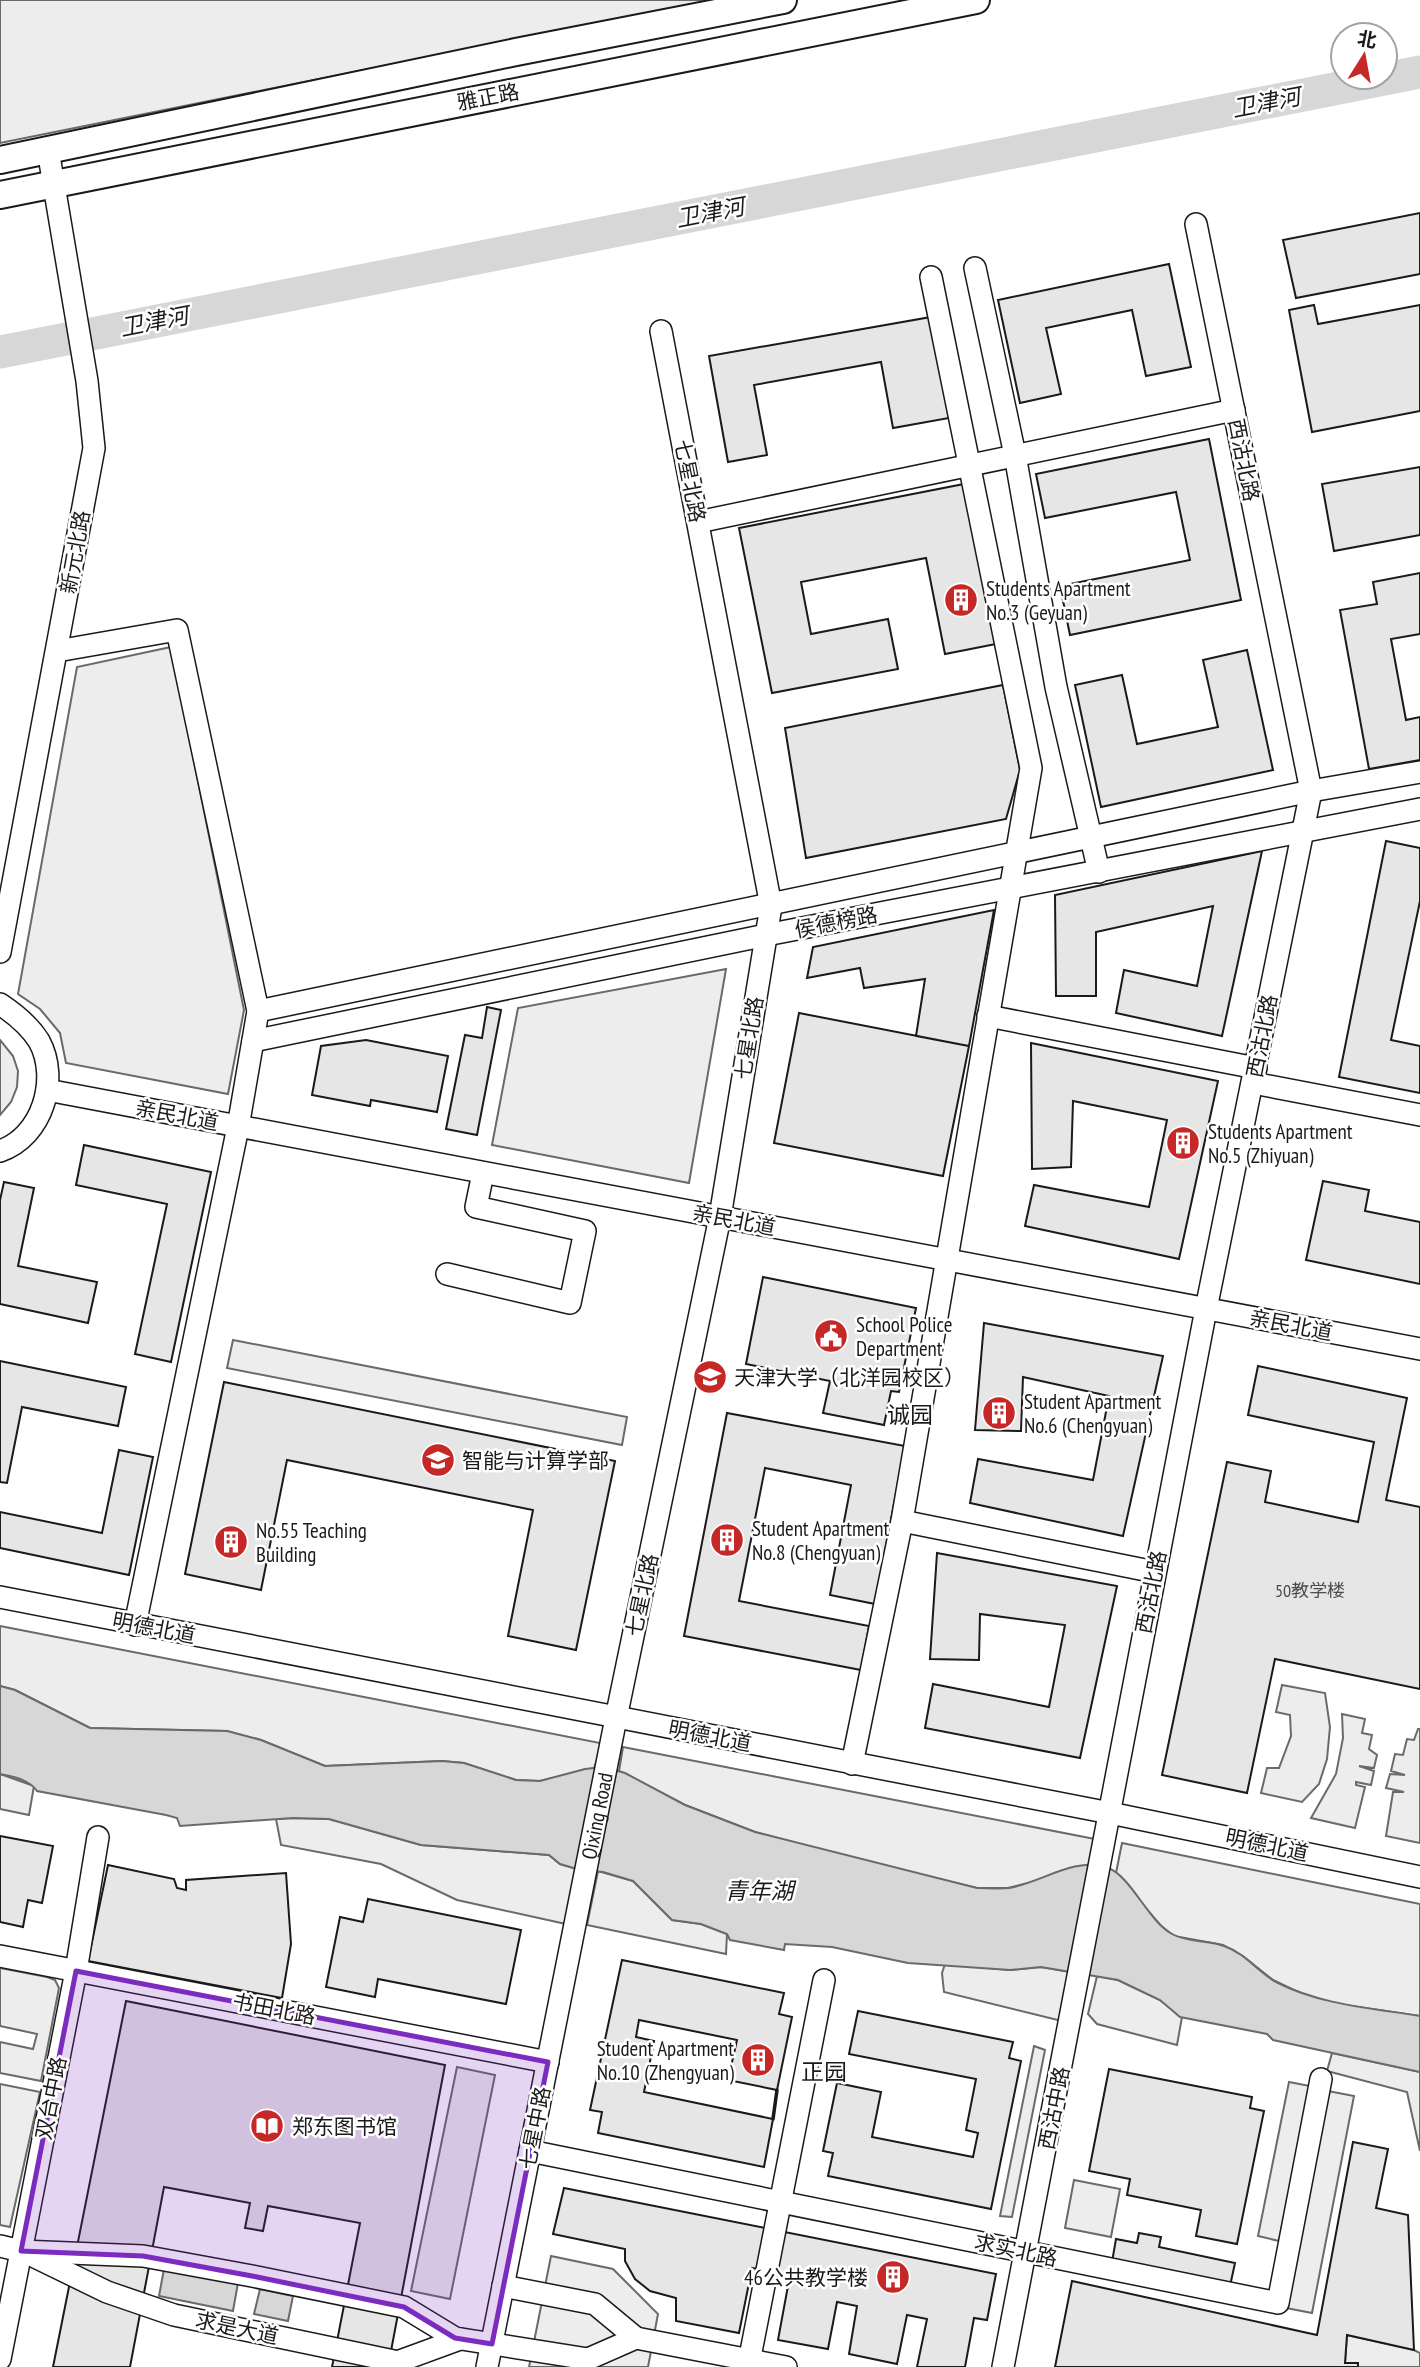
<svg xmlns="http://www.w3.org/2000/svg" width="1420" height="2367" font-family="'PT Sans Narrow','Noto Sans SC',sans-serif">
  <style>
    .built { fill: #ededed; stroke: #6a6a6a; stroke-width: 2 }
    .water { fill: #d7d7d7; stroke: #6a6a6a; stroke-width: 2 }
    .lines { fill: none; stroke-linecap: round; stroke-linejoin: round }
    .river { stroke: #d7d7d7; stroke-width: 33 }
    .building { fill: #e6e6e6; stroke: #1a1a1a; stroke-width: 2 }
    .minor-casing { stroke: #1a1a1a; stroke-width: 24 }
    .major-casing { stroke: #1a1a1a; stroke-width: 30 }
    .minor { stroke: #fff; stroke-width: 21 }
    .major { stroke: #fff; stroke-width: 26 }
    .wall { stroke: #1a1a1a; stroke-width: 3.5 }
    .marked { fill: #7b2cbf; fill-opacity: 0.2; stroke: #7b2cbf; stroke-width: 5; stroke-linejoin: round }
    .labels { text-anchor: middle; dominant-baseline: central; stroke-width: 5; stroke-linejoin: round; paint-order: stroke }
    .number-label { font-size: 18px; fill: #4d4d4d }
    .street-label { font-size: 21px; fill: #1a1a1a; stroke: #fff }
    .poi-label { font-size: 21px; fill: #1a1a1a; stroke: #fff; text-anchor: start }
    .water-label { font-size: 23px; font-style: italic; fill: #1a1a1a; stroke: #fff }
    .neighbourhood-label { font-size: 23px; fill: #1a1a1a; stroke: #fff }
  </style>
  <rect width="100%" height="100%" fill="#fff"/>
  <!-- built -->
  <path class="built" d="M0,0H712L0,143Z
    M171,647L244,1010L228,1094L66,1063L60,1033L40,1009L18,994L77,667Z
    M726,969L689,1183L492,1145L518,1008Z
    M0,1040L13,1056L18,1071L17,1087L11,1102L0,1115Z
    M233,1340L627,1417L622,1445L227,1368Z
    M0,1626L600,1743V1752L594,1768L540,1781L516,1780L464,1763L442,1761L325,1766L261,1740L227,1731L90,1728L15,1690L0,1686Z
    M1282,1685L1325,1693L1330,1727L1327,1759L1319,1784L1302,1802L1261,1793L1267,1768H1279L1291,1736L1290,1715L1276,1712Z
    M1342,1714L1365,1719L1362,1733L1372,1735L1369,1749L1377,1755L1374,1768L1359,1766L1374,1771L1371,1785L1356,1782V1785L1365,1787L1355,1828L1311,1818L1336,1774L1343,1738Z
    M1418,1729H1420V1843L1386,1836L1393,1792H1404L1386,1788L1390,1774L1405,1775L1391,1771L1395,1754L1403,1755L1407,1739L1414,1740Z
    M623,1747L1100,1840L1095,1866L1008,1888H977L871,1863L755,1832L685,1805L619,1771Z
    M0,1774L34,1786L29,1815L0,1809Z
    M293,1818L329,1819L421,1845L549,1855L560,1864L577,1869L566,1924L457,1900L381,1864L281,1845L276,1819Z
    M1122,1843L1420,1904V2016L1331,2003L1302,1994L1273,1980L1243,1956L1223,1945L1174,1936L1161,1926L1116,1873Z
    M598,1871L633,1881L672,1920L701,1924L727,1934L726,1954L587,1925Z
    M945,1964L1010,1970L1041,1967L1076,1973L1066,2022L944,1992L942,1973Z
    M0,1968L47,1977L55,1980L59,1988L41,2081L0,2073V2042L33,2049L37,2034L0,2026Z
    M1097,1976L1118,1980L1160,2000L1182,2017L1177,2045L1097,2024L1088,2014Z
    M1034,2046L1045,2050L1012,2217L1000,2216Z
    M1332,2053L1420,2072V2151L1407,2092L1327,2071Z
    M457,2067L495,2075L450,2299L411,2291Z
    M1289,2082L1310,2086L1279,2241L1258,2236Z
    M0,2084L40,2092L10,2227L0,2225Z
    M1328,2091L1354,2096L1312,2313L1286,2308Z
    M1074,2180L1120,2189L1111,2237L1065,2228Z
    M551,2256L613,2269L658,2314L648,2367H529Z
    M1347,2335L1414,2350L1420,2353V2367H1358V2363H1345Z"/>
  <!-- water -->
  <path class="water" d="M0,1686L15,1690L90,1728L227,1731L261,1740L325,1766L442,1761L464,1763L516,1780L540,1781L585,1769L604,1767L625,1773L685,1805L755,1832L977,1888C987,1888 999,1889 1009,1888C1040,1883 1074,1857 1106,1867C1131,1875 1147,1920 1172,1934C1188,1943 1208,1940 1224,1946C1245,1953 1258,1972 1276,1982C1321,2005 1371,2008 1420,2016V2072L1273,2040L1267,2034L1180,2017L1160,2000L1118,1980L1041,1967L1010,1970L908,1963L832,1947L785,1944L784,1950L730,1940L727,1934L701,1924L672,1920L633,1881L603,1872L577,1869L560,1864L549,1855L421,1845L329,1819L293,1818L180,1826L177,1818L166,1815L37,1791C29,1779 13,1777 0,1774Z
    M164,2269L238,2283L233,2311L159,2296Z
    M260,2289L293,2296L288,2321L254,2314Z"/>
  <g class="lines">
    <!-- river -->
    <path class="river" d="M0,352L1420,72"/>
  </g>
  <!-- building -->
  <path class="building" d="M1420,213V274L1296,298L1283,240Z
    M1169,264L1191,367L1146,376L1132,310L1046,328L1061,394L1020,403L998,300Z
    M1314,305L1318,324L1420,305V411L1312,432L1289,310Z
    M931,317L949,418L893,428L881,362L754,385L767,455L728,462L709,356Z
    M1209,439L1241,600L1070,635L1060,586L1190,560L1176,492L1045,518L1036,474Z
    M1420,467V535L1334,551L1322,484Z
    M964,484L996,644L945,654L926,558L801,582L811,634L888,619L898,669L772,693L739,528Z
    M1420,573V634L1391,639L1406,720L1420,717V760L1369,769L1340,610L1377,604L1373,582Z
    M1247,650L1273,770L1101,807L1075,685L1122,675L1137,744L1218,727L1203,660Z
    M1003,685L1020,770L1006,819L806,858L785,728Z
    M1386,841L1420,848V901L1391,1040L1420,1046V1093L1339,1077Z
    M1262,851L1222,1036L1116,1013L1124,970L1197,986L1213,906L1096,932V996H1056L1055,895Z
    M994,910L969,1046L916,1036L925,979L864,988L860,968L807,978L813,947Z
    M487,1007L501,1010L477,1135L446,1129L465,1035L482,1038Z
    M799,1013L969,1046L943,1176L774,1143Z
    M366,1040L448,1056L437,1112L371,1100L370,1106L312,1095L321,1046Z
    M1031,1043L1218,1081L1179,1259L1025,1226L1034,1185L1149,1207L1167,1120L1073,1101L1071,1167L1032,1169Z
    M84,1145L211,1172L171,1362L135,1354L167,1204L76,1185Z
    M1323,1181L1369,1190L1365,1211L1420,1222V1284L1306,1260Z
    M4,1182L34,1188L18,1266L97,1282L88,1323L0,1304V1200Z
    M763,1277L916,1308L899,1392L891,1391L884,1425L823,1413L830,1381L746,1364Z
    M984,1323L1163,1356L1123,1536L970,1503L978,1459L1093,1480L1109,1396L1023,1377L1021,1431L975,1430Z
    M0,1361L126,1387L118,1426L22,1407L7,1483L0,1482Z
    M1258,1366L1407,1398L1386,1500L1420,1507V1689L1275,1659L1247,1793L1162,1775L1227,1462L1271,1471L1265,1502L1358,1522L1374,1442L1248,1415Z
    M224,1382L615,1461L576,1650L508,1636L533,1510L287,1460L261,1590L185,1574Z
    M727,1413L905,1446L875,1604L830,1595L851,1485L765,1468L739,1601L869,1626L861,1670L684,1636Z
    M119,1450L153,1457L129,1575L0,1548V1512L102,1533Z
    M937,1553L1117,1586L1080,1758L925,1728L933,1684L1049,1707L1065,1625L980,1614L979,1660L930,1659Z
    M0,1836L53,1846L42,1903L28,1900L23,1927L0,1922Z
    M108,1865L174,1879L177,1888L186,1890V1880L286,1873L291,1944L282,1998L88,1961Z
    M368,1899L521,1930L506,2004L378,1979L375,1997L326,1987L340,1917L363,1922Z
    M622,1960L784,1993L779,2014L792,2017L777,2090L728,2080L737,2040L639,2020L636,2037L654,2041L644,2092L773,2119L764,2167L598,2133L602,2112L590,2110Z
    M126,2001L445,2065L388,2367H332L360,2223L268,2206L263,2231L245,2228L250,2203L164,2187L130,2367H53Z
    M858,2011L1013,2042L1009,2058L1021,2061L991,2209L828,2176L833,2153L823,2151L837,2083L881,2092L872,2137L973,2157L978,2133L966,2130L976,2079L849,2054Z
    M1109,2069L1252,2097L1250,2108L1264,2111L1237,2244L1196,2236L1201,2210L1127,2195L1130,2179L1089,2171Z
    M1353,2142L1388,2149L1376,2208L1408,2215L1414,2350L1347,2335L1345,2363H1358V2367H1055L1072,2281L1317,2335Z
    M564,2188L996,2274L987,2320L974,2318L965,2367H917L927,2319L907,2315L897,2364L849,2354L857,2306L837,2302L828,2349L778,2340L790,2275L752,2268L739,2333L676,2321V2298L650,2291L635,2279L625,2261V2249L553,2234Z
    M1139,2233L1161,2237L1159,2247L1235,2263L1230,2286L1112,2262L1116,2239L1137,2243Z"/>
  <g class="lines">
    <!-- minor casing -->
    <g class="minor-casing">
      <g id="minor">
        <path d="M975,268L1015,455L1056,687L1099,872"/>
        <path d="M698,522L1234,410"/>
        <path d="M57,651L177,630L258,1011L238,1127L135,1625"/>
        <path d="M0,952L94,448L87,381L48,150"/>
        <path d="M0,1004C15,1014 29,1025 39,1041C60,1079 42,1137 0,1151"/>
        <path d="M258,1011L1311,791L1420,772"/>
        <path d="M988,1016L1256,1068"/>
        <path d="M253,1041L766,935L1420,809"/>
        <path d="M1253,1083L1420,1115"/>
        <path d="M47,1090L1420,1349"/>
        <path d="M447,1274L570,1303L585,1231L476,1207L483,1173"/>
        <path d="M902,1521L1155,1572"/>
        <path d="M0,1597L1110,1813L1420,1877"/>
        <path d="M852,1764L902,1521L1031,768L931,277"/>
        <path d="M0,1956L548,2062"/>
        <path d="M530,2151L1278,2303L1321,2079"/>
        <path d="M0,2246L21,2251L143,2256L252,2276L404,2307L455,2338L588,2359"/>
        <path d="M29,2254L107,2292L174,2315L389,2360L397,2362L460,2339"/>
        <path d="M503,2286L595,2304L636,2338"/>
        <path d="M0,2359L76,1971L98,1837"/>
        <path d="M588,2359L636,2338L786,2367"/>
        <path id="s1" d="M487,2367L616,1718L720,1217L771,906L661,331"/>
        <path d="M748,2367L824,1980"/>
        <path d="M1003,2367L1206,1309L1311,791L1196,224"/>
      </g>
    </g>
    <!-- major casing -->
    <g class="major-casing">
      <path id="major" d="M0,160L516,52L783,0
        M0,195L976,0"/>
    </g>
    <!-- minor -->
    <use href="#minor" class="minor"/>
    <!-- major -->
    <use href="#major" class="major"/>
    <!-- wall -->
    <path class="wall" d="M773,2119L777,2090"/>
  </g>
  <!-- marked area -->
  <path class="marked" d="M76,1971L548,2062L492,2344L455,2338L404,2307L252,2276L143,2256L21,2251Z"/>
  <!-- icons -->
  <defs>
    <g id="building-disc" transform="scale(1.75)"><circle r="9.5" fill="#c62828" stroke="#fff"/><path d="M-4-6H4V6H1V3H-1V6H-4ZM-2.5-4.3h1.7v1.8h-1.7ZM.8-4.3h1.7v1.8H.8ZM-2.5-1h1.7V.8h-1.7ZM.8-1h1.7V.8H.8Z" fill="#fff"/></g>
    <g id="civic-disc" transform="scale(1.75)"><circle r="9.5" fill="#c62828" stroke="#fff"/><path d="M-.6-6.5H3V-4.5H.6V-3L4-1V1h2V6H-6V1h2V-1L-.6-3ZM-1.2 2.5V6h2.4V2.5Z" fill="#fff"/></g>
    <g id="university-disc" transform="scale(1.75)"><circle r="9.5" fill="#c62828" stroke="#fff"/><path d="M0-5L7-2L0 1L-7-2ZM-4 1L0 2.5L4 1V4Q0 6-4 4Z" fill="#fff"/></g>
    <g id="library-disc" transform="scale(1.75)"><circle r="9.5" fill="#c62828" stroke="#fff"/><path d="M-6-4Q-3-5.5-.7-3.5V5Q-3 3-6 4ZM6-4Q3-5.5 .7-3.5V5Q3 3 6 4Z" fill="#fff"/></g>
  </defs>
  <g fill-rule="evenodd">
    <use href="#building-disc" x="961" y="600"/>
    <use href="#building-disc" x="1183" y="1143"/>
    <use href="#civic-disc" x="831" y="1336"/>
    <use href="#university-disc" x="710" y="1377"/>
    <use href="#building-disc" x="999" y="1413"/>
    <use href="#university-disc" x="438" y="1460"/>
    <use href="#building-disc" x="727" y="1540"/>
    <use href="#building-disc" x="231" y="1542"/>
    <use href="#building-disc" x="758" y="2060"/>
    <use href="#library-disc" x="267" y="2126"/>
    <use href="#building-disc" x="893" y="2277"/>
  </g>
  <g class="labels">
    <!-- number labels -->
    <g class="number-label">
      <text x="1310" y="1590">50教学楼</text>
    </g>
    <!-- street labels -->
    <g class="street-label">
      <text transform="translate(488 97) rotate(-11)">雅正路</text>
      <text transform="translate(1244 460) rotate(79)">西沽北路</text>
      <text transform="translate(690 481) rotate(79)">七星北路</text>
      <text transform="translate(75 552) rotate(-80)">新元北路</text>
      <text transform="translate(836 922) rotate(-11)">侯德榜路</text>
      <text transform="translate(1262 1036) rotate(-79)">西沽北路</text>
      <text transform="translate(749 1038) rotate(-81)">七星北路</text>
      <text transform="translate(177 1115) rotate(11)">亲民北道</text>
      <text transform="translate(734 1220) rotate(11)">亲民北道</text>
      <text transform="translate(1291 1325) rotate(11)">亲民北道</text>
      <text transform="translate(1151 1592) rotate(-79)">西沽北路</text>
      <text transform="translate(642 1595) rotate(-78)">七星北路</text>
      <text transform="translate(154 1628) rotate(11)">明德北道</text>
      <text transform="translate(710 1736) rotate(11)">明德北道</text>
      <text stroke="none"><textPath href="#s1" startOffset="562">Qixing Road</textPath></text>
      <text transform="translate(1267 1845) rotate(12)">明德北道</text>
      <text transform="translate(274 2009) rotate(11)">书田北路</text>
      <text transform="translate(51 2098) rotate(-79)">双台中路</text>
      <text transform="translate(1054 2108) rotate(-79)">西沽中路</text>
      <text transform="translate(535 2128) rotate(-79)">七星中路</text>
      <text transform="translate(1016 2250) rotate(12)">求实北路</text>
      <text transform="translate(237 2328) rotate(12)">求是大道</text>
    </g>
    <!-- poi labels -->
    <g class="poi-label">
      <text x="986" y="588">Students Apartment<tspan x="986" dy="24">No.3 (Geyuan)</tspan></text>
      <text x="1208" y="1131">Students Apartment<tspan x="1208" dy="24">No.5 (Zhiyuan)</tspan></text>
      <text x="856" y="1324">School Police<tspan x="856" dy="24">Department</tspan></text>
      <text x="734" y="1377">天津大学（北洋园校区）</text>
      <text x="1024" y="1401">Student Apartment<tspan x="1024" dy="24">No.6 (Chengyuan)</tspan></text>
      <text x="462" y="1460">智能与计算学部</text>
      <text x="752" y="1528">Student Apartment<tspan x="752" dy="24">No.8 (Chengyuan)</tspan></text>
      <text x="256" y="1530">No.55 Teaching<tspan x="256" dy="24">Building</tspan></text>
      <text x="734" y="2048" text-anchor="end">Student Apartment<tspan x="734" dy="24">No.10 (Zhengyuan)</tspan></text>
      <text x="292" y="2126">郑东图书馆</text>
      <text x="868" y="2277" text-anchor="end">46公共教学楼</text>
    </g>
    <!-- water labels -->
    <g class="water-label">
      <text transform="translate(1266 102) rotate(-11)">卫津河</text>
      <text transform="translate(710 212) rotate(-11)">卫津河</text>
      <text transform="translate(154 321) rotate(-11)">卫津河</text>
      <text x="759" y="1890">青年湖</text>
    </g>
    <!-- neighbourhood labels -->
    <g class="neighbourhood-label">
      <text x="910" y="1414">诚园</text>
      <text x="824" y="2071">正园</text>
    </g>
  </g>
  <!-- north arrow -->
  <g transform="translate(1364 56) rotate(11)"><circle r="33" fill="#ffffff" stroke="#a3a3a3" stroke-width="2"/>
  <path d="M0-5L12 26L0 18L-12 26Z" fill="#c62828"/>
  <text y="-10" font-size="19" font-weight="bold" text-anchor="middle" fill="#1a1a1a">北</text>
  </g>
</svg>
